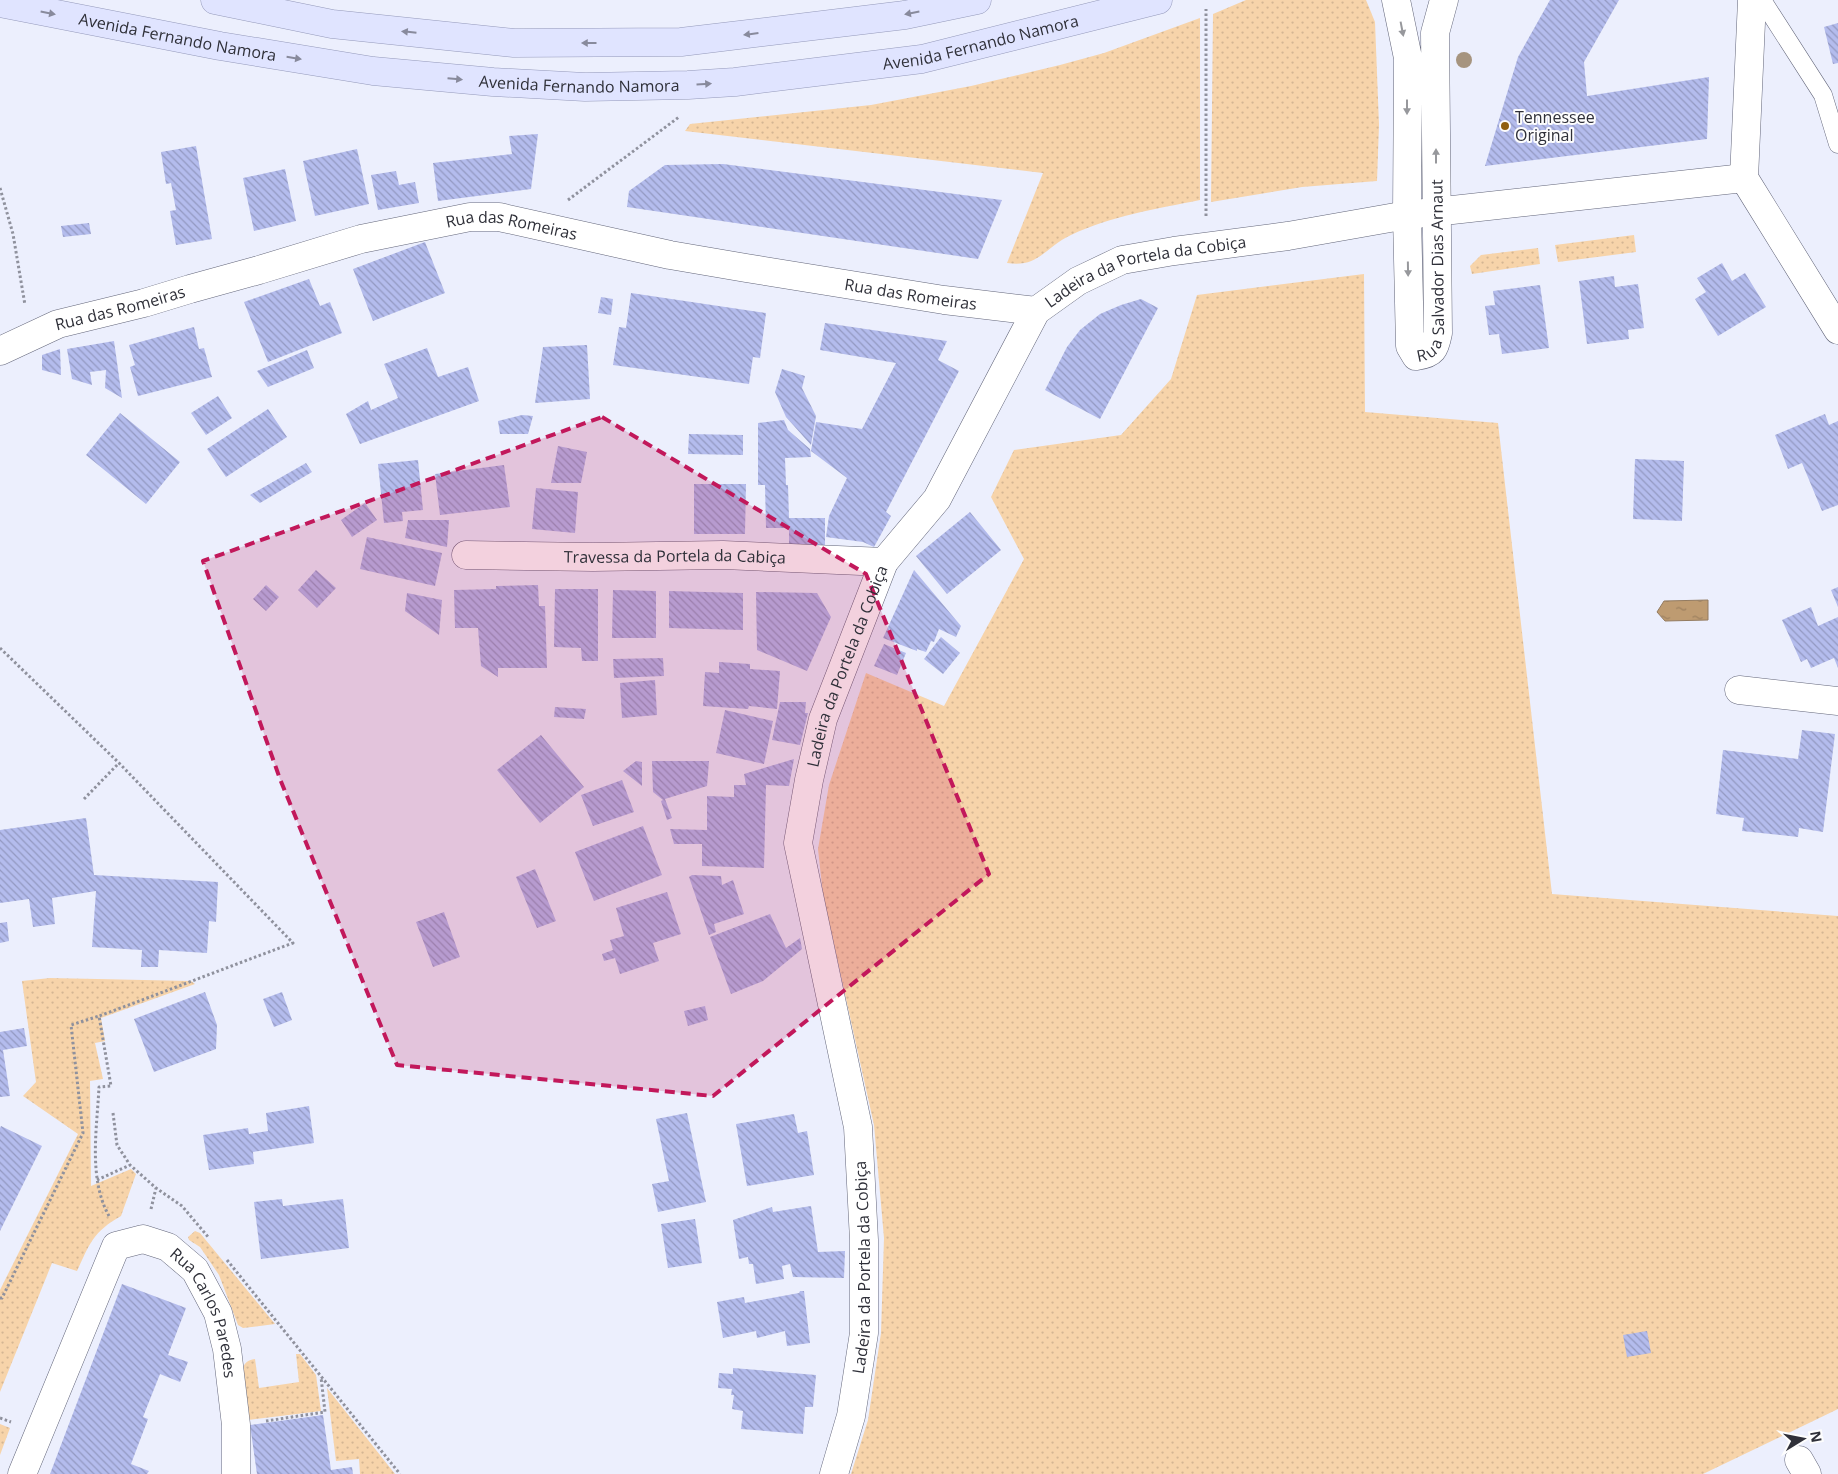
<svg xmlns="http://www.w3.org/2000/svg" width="1838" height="1474" font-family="'Open Sans',sans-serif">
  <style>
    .green { fill: url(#green-dots) }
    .water { fill: url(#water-ripples); stroke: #937b60 }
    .building { fill: url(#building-back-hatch) }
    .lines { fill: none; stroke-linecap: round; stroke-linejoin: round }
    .lane-casing { stroke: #63667a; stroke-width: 19 }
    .street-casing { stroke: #63667a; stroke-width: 29 }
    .primary-casing { stroke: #9499ba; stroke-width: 29 }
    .path { stroke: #8f919d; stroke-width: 3; stroke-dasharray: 2.5 2.5; stroke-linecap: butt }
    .lane { stroke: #fff; stroke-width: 18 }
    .street { stroke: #fff; stroke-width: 28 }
    .primary { stroke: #e0e4ff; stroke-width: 28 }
    .tree { fill: #a6947f }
    .oneway { fill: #888a9c }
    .oneway2 { fill: #97989c }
    .marked { fill: #c2185b; fill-opacity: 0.2; stroke: #c2185b; stroke-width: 4; stroke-dasharray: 10 6; stroke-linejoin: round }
    .poi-dot { fill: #915f0f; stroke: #fdfdfd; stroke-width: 2 }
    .labels { text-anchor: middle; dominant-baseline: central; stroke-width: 4; stroke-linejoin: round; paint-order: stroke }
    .street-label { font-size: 16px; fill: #2f3039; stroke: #fdfdfd }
    .poi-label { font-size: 16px; fill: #2f3039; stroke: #fdfdfd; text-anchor: start }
  </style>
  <defs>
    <pattern id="green-dots" width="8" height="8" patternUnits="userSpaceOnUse" patternTransform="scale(1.25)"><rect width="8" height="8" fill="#f7d4aa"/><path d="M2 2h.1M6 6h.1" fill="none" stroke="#d4b693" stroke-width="1.8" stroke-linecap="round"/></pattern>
    <pattern id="water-ripples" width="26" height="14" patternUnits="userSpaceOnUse" patternTransform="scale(1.25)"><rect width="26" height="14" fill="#be9b71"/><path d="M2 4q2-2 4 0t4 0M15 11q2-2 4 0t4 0" fill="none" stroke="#9b7f5e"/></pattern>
    <pattern id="building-back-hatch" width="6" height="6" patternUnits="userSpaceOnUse" patternTransform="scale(1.25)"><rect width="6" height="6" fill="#b4bced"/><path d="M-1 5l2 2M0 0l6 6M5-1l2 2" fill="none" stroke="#9399c1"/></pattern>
  </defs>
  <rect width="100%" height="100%" fill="#eceffd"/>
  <!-- green -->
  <path class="green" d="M1246,0H1366L1375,22L1379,125L1377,181L1302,187L1211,202L1213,14Z
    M1200,18V200C1156,209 1111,216 1071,235C1045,247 1039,268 1007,263L1043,173L685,131L690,124L871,105L971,86L1060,65L1104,53Z
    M1634,235L1636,252L1558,262L1555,245Z
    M1538,248L1540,264L1472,274L1470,266L1481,255Z
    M1364,274L1365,412L1498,423L1552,894L1838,916V1409L1703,1474H851L868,1420L881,1333L884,1238L874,1125L823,895L818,849L829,785L866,673L944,706L1024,559L991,497L1014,450L1121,435L1171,379L1197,295Z
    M50,978L191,981L195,984L101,1018L105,1041L95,1043L103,1079L90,1081L91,1186L131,1169L136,1174L121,1216C93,1232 90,1243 77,1271L52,1263L0,1392V1290L78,1134L23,1096L36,1082L22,981Z
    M195,1231L200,1233L275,1324L243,1328L238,1325L219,1275L200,1247L189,1240L188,1237Z
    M296,1354H300L316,1375L321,1411L248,1420L242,1371C244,1363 247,1360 255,1359L259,1388L299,1382Z
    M327,1388L395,1474H360L359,1459L336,1461Z
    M0,1424L10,1428L0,1455Z"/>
  <!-- water -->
  <path class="water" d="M1708,600V620L1665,621L1657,612L1664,601Z"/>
  <!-- building -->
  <path class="building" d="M1550,0H1619L1584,62L1587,96L1709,77L1707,139L1485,166L1518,57Z
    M1838,23V63L1833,64L1824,27Z
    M538,134L531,189L438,201L433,163L512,154L509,136Z
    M196,146L212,239L176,245L170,211L176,210L171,183L166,184L161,152Z
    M357,149L369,204L315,216L303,161Z
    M723,164L1002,200L978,259L627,207L629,191L665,165Z
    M285,169L296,221L254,231L243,178Z
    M396,171L399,185L415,182L419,203L378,210L371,175Z
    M89,223L91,234L63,237L61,226Z
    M425,242L445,293L373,321L353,269Z
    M1722,263L1732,281L1745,273L1766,307L1718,336L1695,299L1706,292L1697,278Z
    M1614,276L1615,287L1638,284L1644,328L1628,330L1629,339L1587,344L1579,281Z
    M309,279L320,306L330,302L342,333L268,362L244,302Z
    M1540,285L1549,348L1502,354L1499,334L1489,335L1485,306L1495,305L1493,291Z
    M631,293L766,313L760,358L753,357L749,384L613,365L619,327L626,328Z
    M601,297L613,299L611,315L598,313Z
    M1141,299L1158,308L1100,419L1045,390L1067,347L1080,330L1100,314L1121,305Z
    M825,323L947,341L938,360L959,371L886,512L891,516L874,547L863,542L826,537L829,516L847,478L811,451L816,422L862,429L896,363L820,350Z
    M194,327L199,349L204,348L212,377L138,396L130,367L135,365L129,345Z
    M114,341L122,398L105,388L106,370L90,372L92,385L72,379L67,349Z
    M587,345L590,399L535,403L543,347Z
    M427,348L438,377L468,367L479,401L360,444L346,414L368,401L371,410L398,398L384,364Z
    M60,349L61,375L42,370V355Z
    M307,350L314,368L268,387L257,371Z
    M782,369L805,376L802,388L816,416L811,445L786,417L775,392Z
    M218,396L232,418L206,435L191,413Z
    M268,409L287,437L226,477L207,449Z
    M120,413L180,462L146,504L86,455Z
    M1825,414L1829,425L1838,421V505L1822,511L1802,463L1788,469L1775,435Z
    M522,415L533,416L528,434H500L498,421Z
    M784,420L788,430L810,449L811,457L785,458L786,485H788L789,518H825V546H789V528H766L765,485H758V423Z
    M689,434L743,435V455L688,454Z
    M558,446L587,452L581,483H551Z
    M1635,459L1684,461L1682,521L1633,519Z
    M418,460L423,510L402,512L403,521L384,523L378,464Z
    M306,463L312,472L260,503L250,495Z
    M504,465L510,507L440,515L435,474Z
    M694,484H746L745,534H694Z
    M536,488L578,492L575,533L532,529Z
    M365,503L377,520L352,537L341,520Z
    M970,512L1001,550L947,594L916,556Z
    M408,520H449L447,547L405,538Z
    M367,537L442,553L435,586L360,569Z
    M316,570L336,588L317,608L298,590Z
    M914,570L961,626L956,637L939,629L934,642L931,641L926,652L917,649V651L883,638Z
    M266,585L279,597L266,611L253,599Z
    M538,585L539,606H545L547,668H498V677L481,666L478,628H455L454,590L496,589V586Z
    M1838,587V607L1831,590Z
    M555,589H598V661H582L581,648L554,647Z
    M613,590L656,591V638H612Z
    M669,591L743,593V630L669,628Z
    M756,592L817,593L831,617L807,671L757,650Z
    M407,593L442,600L439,635L405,611Z
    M1811,607L1818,626L1838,617V668L1834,658L1811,668L1807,659L1801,662L1782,620Z
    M941,637L960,653L943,674L924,659Z
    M884,644L906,653L897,675L874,666Z
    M663,658L664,676L614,678L613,659Z
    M719,662L750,664V669L780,671L777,709L749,706L748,709L703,706L705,672L719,673Z
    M655,680L657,715L622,718L620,683Z
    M780,702H806L805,713H808L800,745L772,740Z
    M555,707L586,709L584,719L554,717Z
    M725,710L773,721L764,764L716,753Z
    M1802,730L1835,734L1823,832L1799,828L1798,837L1742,831L1744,818L1716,814L1723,750L1798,759Z
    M541,735L584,787L540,823L497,770Z
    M794,759L789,786L766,785L764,868L702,866V844H674L670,829L707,830V796L734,797V785H746L744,774Z
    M636,761L642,762V786L623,771Z
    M652,761H709L707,786L665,799L672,818L667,820L661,801L663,800L653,792Z
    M622,780L634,812L593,826L581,795Z
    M86,818L94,875L218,882L216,922L209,921L207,953L159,950L158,967H141L142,950L92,947L96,891L52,898L55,924L33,927L29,899L0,903V830Z
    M643,826L662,875L594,901L575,852Z
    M535,869L556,921L537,928L516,877Z
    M692,875L721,876L722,885L733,880L744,914L714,924L716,932L709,935L689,877Z
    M667,892L681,934L653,943L659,961L620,974L615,958L604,961L602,954L613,950L610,940L624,936L616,908Z
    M444,912L460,957L433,967L416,922Z
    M770,914L786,948L800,938L802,949L763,981L731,994L710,937Z
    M7,922L9,941L0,943V923Z
    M205,992L217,1025L216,1049L154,1072L134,1019Z
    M282,992L292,1020L274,1027L263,999Z
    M705,1006L708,1020L688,1026L684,1011Z
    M24,1028L27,1046L3,1050L10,1096L0,1097V1032Z
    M309,1106L314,1143L253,1152L254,1164L209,1170L203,1135L248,1128L249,1134L268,1131L266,1113Z
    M687,1113L706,1202L658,1212L652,1184L669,1181L656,1119Z
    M794,1114L798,1133L807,1131L814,1175L747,1186L736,1124Z
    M1,1126L42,1146L0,1231V1128Z
    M282,1199L283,1206L343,1199L349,1248L261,1259L254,1202Z
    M811,1206L818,1252L845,1251L844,1278L793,1277L790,1264L782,1266L784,1279L756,1284L753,1264H749L748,1257L739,1259L733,1220L772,1207L773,1212Z
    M695,1219L702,1263L668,1268L661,1224Z
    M122,1284L186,1308L168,1355L188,1362L180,1382L160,1374L143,1417L148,1419L131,1464L149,1471L147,1474H50Z
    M800,1291H804L810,1343L787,1346L785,1331L757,1338L756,1331L723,1338L717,1302L744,1297L745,1303L799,1293Z
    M1647,1331L1651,1353L1627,1357L1623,1335Z
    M733,1368L816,1375L813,1407H805L803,1434L741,1429L743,1411L732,1409L734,1395H731L732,1389L718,1388L719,1373L733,1374Z
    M323,1415L331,1470L352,1467L353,1474H257L250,1425Z"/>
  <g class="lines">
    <!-- lane casing -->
    <g class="lane-casing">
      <path id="lane" d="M1762,0L1823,95L1838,144"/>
    </g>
    <!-- street casing -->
    <g class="street-casing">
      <g id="street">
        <path id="s1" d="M1396,0L1408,58L1407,215L1410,346L1416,356C1433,354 1435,349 1438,333L1435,33L1444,0"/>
        <path d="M1752,0L1744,178L1838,330"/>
        <path id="s2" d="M0,351L58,324L144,303L190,289L259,270L361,239L470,217H499L670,255L746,268L944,300L1036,311"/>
        <path id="s3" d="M466,555L593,557L723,555L884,562"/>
        <path d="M1739,690L1838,701"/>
        <path d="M1799,1460L1807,1474"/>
        <path id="s4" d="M22,1474L116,1246L143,1239L168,1247L195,1270L218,1313L227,1349L236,1425V1474"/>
        <path id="s5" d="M834,1474L851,1416L864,1333V1240L858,1127L798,843L809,780L823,719L884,562L937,499L1036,311L1078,281L1122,260L1174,251L1288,236L1407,215L1744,178"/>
      </g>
    </g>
    <!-- primary casing -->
    <g class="primary-casing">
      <g id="primary">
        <path d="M215,0L332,24L514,43L681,42L905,15L977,0"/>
        <path id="s6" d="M0,3L220,46L373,71L493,82L585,87L688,85L735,82L922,59L1158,0"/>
      </g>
    </g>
    <!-- path -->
    <path class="path" d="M0,188L13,234L25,305
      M568,200L679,117
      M1206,216V9
      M0,648L119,763L293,943C228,967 164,992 99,1016L111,1086L99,1087C97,1129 88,1178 109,1216
      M84,799L119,763
      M113,1113L117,1145L130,1165L156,1188L182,1206L209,1238
      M97,1180L130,1165
      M151,1209L156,1188
      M227,1260L400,1474
      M0,1298H2L83,1133L71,1025L99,1016
      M0,1418L11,1422
      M266,1421L325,1412L321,1377"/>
    <!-- lane -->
    <use href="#lane" class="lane"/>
    <!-- street -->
    <use href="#street" class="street"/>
    <!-- primary -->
    <use href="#primary" class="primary"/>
  </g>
  <!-- trees -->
  <circle class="tree" cx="1464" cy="60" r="8"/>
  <!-- one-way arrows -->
  <defs><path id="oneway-solid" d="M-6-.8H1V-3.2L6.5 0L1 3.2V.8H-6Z" transform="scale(1.25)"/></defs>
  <g class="oneway">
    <use href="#oneway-solid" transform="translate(48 13) rotate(11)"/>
    <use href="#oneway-solid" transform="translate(912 13) rotate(169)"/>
    <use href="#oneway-solid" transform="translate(409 32) rotate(-174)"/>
    <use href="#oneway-solid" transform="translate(751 34) rotate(173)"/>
    <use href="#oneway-solid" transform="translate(589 43) rotate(180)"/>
    <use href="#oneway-solid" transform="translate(294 58) rotate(9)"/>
    <use href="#oneway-solid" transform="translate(455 79) rotate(5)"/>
    <use href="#oneway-solid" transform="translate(704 84) rotate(-4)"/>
  </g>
  <g class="oneway2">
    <use href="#oneway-solid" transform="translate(1402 29) rotate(79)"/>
    <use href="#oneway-solid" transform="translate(1407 107) rotate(90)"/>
    <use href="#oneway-solid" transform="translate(1436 156) rotate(-90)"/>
    <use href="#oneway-solid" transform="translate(1408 269) rotate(89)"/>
  </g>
  <!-- marked area -->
  <path class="marked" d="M602,417L866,574L989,874L713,1096L397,1065L280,779L203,561Z"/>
  <!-- markers -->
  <circle class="poi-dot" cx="1505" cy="126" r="5"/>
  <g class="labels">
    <!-- street labels -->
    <g class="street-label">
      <text stroke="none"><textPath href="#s6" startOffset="181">Avenida Fernando Namora</textPath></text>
      <text stroke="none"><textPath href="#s6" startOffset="991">Avenida Fernando Namora</textPath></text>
      <text stroke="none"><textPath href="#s6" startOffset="586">Avenida Fernando Namora</textPath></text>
      <text stroke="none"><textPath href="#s2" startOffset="532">Rua das Romeiras</textPath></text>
      <text stroke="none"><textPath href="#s1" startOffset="454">Rua Salvador Dias Arnaut</textPath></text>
      <text stroke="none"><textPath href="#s5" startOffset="1350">Ladeira da Portela da Cobiça</textPath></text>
      <text stroke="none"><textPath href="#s2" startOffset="938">Rua das Romeiras</textPath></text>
      <text stroke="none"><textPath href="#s2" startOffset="128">Rua das Romeiras</textPath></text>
      <text stroke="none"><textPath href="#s3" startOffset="209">Travessa da Portela da Cabiça</textPath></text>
      <text stroke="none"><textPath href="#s5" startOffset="825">Ladeira da Portela da Cobiça</textPath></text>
      <text stroke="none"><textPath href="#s5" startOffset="210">Ladeira da Portela da Cobiça</textPath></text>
      <text stroke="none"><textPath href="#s4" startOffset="379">Rua Carlos Paredes</textPath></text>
    </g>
    <!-- poi labels -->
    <g class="poi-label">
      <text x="1515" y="117">Tennessee<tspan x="1515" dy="18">Original</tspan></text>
    </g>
  </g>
  <!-- north arrow -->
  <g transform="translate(1803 1439) rotate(80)" stroke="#fdfdfd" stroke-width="4" paint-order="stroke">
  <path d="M0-4L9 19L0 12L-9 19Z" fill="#2f3039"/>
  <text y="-8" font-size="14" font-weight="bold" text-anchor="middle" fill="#2f3039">N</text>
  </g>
</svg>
